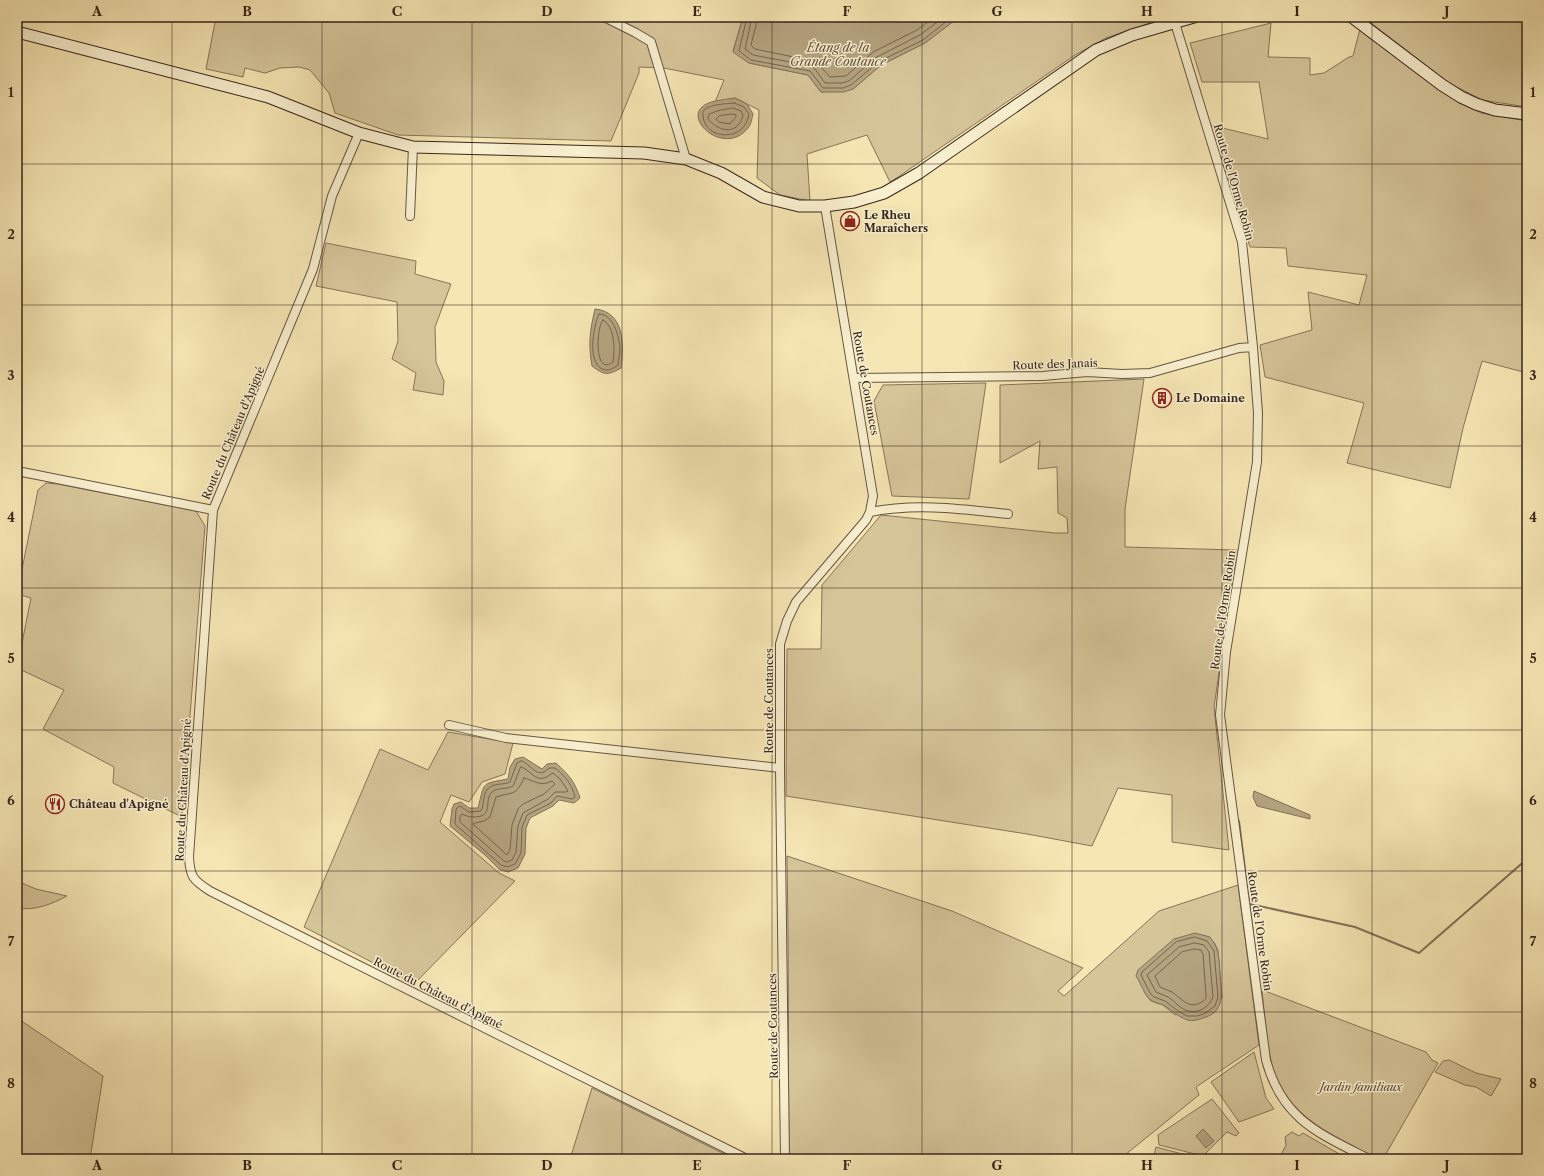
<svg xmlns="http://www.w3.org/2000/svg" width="1544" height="1176" font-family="'Libre Caslon Text',serif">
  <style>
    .green { fill: #d5c599; stroke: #86755a; fill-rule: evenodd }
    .water { fill: #b4a480; stroke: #827158 }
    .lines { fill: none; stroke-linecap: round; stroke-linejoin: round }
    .shore { stroke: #75644e; stroke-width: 1 }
    .stream { stroke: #827158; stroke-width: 2 }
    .street-casing { stroke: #665542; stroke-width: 10 }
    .secondary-casing { stroke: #36251c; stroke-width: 13 }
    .street { stroke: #f8efce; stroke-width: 8 }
    .secondary { stroke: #f8efce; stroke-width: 11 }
    .grid { fill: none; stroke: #36251c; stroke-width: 1; stroke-opacity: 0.55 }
    .labels { text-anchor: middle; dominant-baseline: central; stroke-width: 3; stroke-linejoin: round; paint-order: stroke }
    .street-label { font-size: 11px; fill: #36251c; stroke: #f8efce }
    .poi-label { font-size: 11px; font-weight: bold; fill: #36251c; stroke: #f8efce; text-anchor: start }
    .park-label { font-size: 11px; font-style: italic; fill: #5e4d3b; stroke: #f8efce }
    .water-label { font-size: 12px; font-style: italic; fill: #62513f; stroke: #f8efce }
    .neatline { fill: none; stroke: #36251c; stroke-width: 1.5 }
    .grid-label { font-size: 13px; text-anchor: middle; font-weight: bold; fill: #36251c }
  </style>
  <rect width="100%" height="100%" fill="#f5e6b3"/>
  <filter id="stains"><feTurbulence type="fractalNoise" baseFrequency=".005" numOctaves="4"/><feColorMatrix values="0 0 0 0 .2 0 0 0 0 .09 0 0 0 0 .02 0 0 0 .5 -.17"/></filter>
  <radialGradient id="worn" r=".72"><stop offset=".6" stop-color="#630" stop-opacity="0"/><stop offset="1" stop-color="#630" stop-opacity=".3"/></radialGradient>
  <!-- green -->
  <path class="green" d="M216,17H743L733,51L749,63L808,75L821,92L853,89L881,65L925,43L955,20L956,17H1167L1106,38L1075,55L898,177L890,182L867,135L807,154L810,201L780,195L757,178L759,110L735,98L715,102L724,80L664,68L639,67V73L611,141L398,135L335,113L329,93L310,70L299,67L280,68L265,73L245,68L243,77L206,69Z
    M1366,17H1527V107L1482,100L1449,83L1366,19Z
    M1271,23L1268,57L1310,58V75L1324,73L1349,57L1353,56L1360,29L1452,98L1481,113L1527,121V373L1482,361L1463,428L1450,488L1347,463L1364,403L1265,377L1260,345L1312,330L1308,292L1359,305L1367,275L1288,266L1286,248L1250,247L1210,125L1268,139L1259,82H1202L1190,43Z
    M326,243L416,261L415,274L451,284L435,327L436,362L444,381L443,395L413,390L416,373L392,359L398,341L397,302L316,286Z
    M1144,379L1125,509V547L1237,550L1214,707L1229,850L1172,842V795L1118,788L1092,846L1027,834L786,796L787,649H821L822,585L881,515L1055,533H1068L1067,518L1058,513L1057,467L1038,469L1040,441L1000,463V385Z
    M986,383L969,499L892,496L874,401L883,385Z
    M46,483L58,484L196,511L205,526L182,817L113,783L114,767L43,729L64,690L17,668L31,598L17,594L38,490Z
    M448,732L513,743L505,774L482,782L469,802L451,795L440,822L499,873L515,881L414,984L304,927L380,749L428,770Z
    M787,856L952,911L1083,968L1058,991L1064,996L1159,911L1238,885L1259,1045L1196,1087L1199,1095L1120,1159H789C788,1058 789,957 787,856ZM1214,942L1218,950L1222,998L1175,1015L1163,1005L1151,1001L1146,995L1142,985L1137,976Z
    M17,881L36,889L67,896C52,904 35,911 17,908Z
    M1265,991L1426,1052L1432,1060L1438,1063L1383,1159H1378C1334,1136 1286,1117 1272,1065C1266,1043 1265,1014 1262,992Z
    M17,1018L103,1076L90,1159H17V1081L20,1048L17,1047Z
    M1254,1052L1266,1098L1274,1109L1239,1122L1211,1082Z
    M1449,1060L1476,1073L1501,1079L1491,1096L1476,1087L1465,1085L1435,1072L1443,1061Z
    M592,1088L730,1157L733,1159H570Z
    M1212,1099L1239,1133L1236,1136L1227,1132L1203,1156L1159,1145L1158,1135Z
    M1292,1132L1299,1136L1303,1133L1348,1159H1279L1286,1145L1285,1137Z
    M1156,1147L1201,1159H1153Z"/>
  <!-- water -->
  <path class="water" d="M743,17H956L955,20L925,43L881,65L853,89L844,92H821L808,75L749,63L733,52Z
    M735,98L747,104L753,114C752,118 751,125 748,128C726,156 685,122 702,107C709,100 725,100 735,98Z
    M595,309C625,312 624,345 621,368C607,376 604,375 592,366C588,344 590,330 595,309Z
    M523,757L542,769L547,764L556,763C569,775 575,782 580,798L574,803L559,800L553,806L530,818L526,828L525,854L518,868L508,872L499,869L485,855L450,826L452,809L454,804L461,802L469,808H478C485,782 480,784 508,779L510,767L515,759Z
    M1254,791L1310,815V819L1257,806L1253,797Z
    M1195,933L1210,937C1220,950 1219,960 1220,975C1221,993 1226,1012 1203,1018C1198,1020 1190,1022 1185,1019C1177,1016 1172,1010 1165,1006C1160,1003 1154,1003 1151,1000C1144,995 1141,983 1136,976L1138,970L1174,939Z
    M1203,1129L1214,1141L1206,1148L1196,1136Z"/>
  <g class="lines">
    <!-- shore -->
    <path class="shore" d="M747,17L739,51L751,60L810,71L823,88H843L851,85L878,62L923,40L952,17
      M752,17L745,49L753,55L811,66L815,69L825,83H842L849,81L875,58L920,35L944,17
      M758,17L751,45L755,49L813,61L818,64L830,77L846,76L873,52L917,30L934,17
      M734,103L744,107L749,114C745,143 705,140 703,116C703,114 702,112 704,110C711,104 725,104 734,103Z
      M733,108L741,111L743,115C738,135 720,133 708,119L709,114L717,111Z
      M733,114L736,115V117L730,124L719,122L716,119L719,116Z
      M599,314C614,314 619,337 620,349C620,354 618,360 618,365C614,368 611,370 606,370C586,368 593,326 599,314Z
      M603,320C615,326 615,351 613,362C594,377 596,328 603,320Z
      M522,761C533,766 537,780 549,768H555C565,776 572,784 575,797L572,799L557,796L551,803L527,815L522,827L521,853L515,864L507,867L501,865L455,824L456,810L457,808L460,806L469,812L481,811C485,804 482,791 490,787C496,783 504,785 510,782L517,763Z
      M521,767C529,769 535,781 544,778C548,777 550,774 553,773L560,779L568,791L566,792H555L548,799L523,813L518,826L516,852L512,860L507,862L504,861L460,822V816L462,814C466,816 469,817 474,817C495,817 483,800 492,792C497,787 507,790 513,786Z
      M524,778C535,781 541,787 552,781L555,784L544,794L523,804L518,809L512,825L510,850L507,855L473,824L475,823L484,821L490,817L496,797C514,791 515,797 524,778Z
      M1195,937L1207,941L1214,951L1218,997L1215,1006L1204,1014L1197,1016H1187L1178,1011L1165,1001L1154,997L1150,993L1141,975L1142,972L1176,942Z
      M1195,943L1204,945L1209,952L1213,997C1210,1006 1199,1014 1188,1011C1180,1009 1175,1001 1168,997C1164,995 1160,994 1156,992L1147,975L1179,947Z
      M1195,949L1201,950L1203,954L1206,996C1206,1000 1204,1001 1200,1003C1188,1009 1181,998 1172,992C1168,990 1164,989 1160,987L1155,976L1182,952Z"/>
    <!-- stream -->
    <path class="stream" d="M1239,821L1256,957
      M1250,904L1355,927L1419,953L1527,859
      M1269,1052L1270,1062"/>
    <!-- street casing -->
    <g class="street-casing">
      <path id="street" d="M604,17L636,33L651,42L686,159
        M1175,23L1242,242L1253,347L1258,413L1257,462L1226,652L1220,715L1266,1060C1282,1119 1318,1133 1369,1159
        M359,133L332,196L313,269L213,510L189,857C190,877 193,880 210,891L747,1159
        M410,216L413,147
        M854,378L1043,376L1087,372L1122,374L1150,373L1239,348L1253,347
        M17,471L213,510
        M870,512C917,503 961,509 1008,514
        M449,725L506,738L780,768
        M785,1159L780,768V644L787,621L796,602L866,520L870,512L873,496L825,206"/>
    </g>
    <!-- secondary casing -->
    <g class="secondary-casing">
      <path id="secondary" d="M1352,17L1442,85L1461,97L1476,104L1495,110L1527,114
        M17,32L268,97L359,133L413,147L644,153L686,159L721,173L763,197L799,206H825L854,202L884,193L919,173L1096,50L1132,35L1194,17"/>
    </g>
    <!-- street -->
    <use href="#street" class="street"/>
    <!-- secondary -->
    <use href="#secondary" class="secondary"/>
  </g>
  <!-- grid -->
  <path class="grid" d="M172,17V1159M322,17V1159M472,17V1159M622,17V1159M772,17V1159M922,17V1159M1072,17V1159M1222,17V1159M1372,17V1159M17,164H1527M17,305H1527M17,446H1527M17,588H1527M17,730H1527M17,871H1527M17,1012H1527"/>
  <!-- icons -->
  <defs>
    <g id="shop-ring" transform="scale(1)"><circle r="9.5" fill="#f8efce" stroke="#8f2418" stroke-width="1.5"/><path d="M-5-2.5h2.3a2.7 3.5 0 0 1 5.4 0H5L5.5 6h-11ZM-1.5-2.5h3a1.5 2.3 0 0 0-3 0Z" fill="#8f2418"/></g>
    <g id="building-ring" transform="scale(1)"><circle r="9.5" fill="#f8efce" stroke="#8f2418" stroke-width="1.5"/><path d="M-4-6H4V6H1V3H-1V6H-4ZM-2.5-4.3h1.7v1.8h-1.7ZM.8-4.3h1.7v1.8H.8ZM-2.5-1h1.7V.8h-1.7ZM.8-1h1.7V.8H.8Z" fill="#8f2418"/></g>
    <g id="restaurant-ring" transform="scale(1)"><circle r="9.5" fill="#f8efce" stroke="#8f2418" stroke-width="1.5"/><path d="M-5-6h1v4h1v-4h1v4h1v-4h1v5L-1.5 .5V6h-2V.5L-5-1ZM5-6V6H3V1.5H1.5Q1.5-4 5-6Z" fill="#8f2418"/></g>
  </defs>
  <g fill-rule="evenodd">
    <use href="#shop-ring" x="850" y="221"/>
    <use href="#building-ring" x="1162" y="398"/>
    <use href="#restaurant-ring" x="55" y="804"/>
  </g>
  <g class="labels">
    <!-- street labels -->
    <g class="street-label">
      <text transform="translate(1234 182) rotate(74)">Route de l'Orme Robin</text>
      <text transform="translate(1055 364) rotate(-2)">Route des Janais</text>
      <text transform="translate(866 383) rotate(80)">Route de Coutances</text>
      <text transform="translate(233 433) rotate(-67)">Route du Château d'Apigné</text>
      <text transform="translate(1223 610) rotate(-82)">Route de l'Orme Robin</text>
      <text transform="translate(769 701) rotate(-90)">Route de Coutances</text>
      <text transform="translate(183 790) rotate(-87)">Route du Château d'Apigné</text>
      <text transform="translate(1260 931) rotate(82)">Route de l'Orme Robin</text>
      <text transform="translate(438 993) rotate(27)">Route du Château d'Apigné</text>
      <text transform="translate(773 1026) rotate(-91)">Route de Coutances</text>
    </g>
    <!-- poi labels -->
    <g class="poi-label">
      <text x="864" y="215">Le Rheu<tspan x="864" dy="13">Maraîchers</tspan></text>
      <text x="1176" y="398">Le Domaine</text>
      <text x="69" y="804">Château d'Apigné</text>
    </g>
    <!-- park labels -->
    <g class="park-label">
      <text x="1361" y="1087">Jardin familiaux</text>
    </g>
    <!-- water labels -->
    <g class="water-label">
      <text x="838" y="47">Étang de la<tspan x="838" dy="14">Grande Coutance</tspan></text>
    </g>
  </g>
  <!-- margin -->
  <rect width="1544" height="1176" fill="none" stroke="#f5e6b3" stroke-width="44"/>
  <rect x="22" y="22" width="1500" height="1132" class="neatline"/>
  <g class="grid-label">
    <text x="97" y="16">A</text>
    <text x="247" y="16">B</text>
    <text x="397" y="16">C</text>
    <text x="547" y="16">D</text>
    <text x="697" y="16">E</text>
    <text x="847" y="16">F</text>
    <text x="997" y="16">G</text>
    <text x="1147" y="16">H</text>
    <text x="1297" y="16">I</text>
    <text x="1447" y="16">J</text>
    <text x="11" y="97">1</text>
    <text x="1533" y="97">1</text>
    <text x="11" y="239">2</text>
    <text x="1533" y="239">2</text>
    <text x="11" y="380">3</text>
    <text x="1533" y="380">3</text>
    <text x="11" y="522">4</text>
    <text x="1533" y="522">4</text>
    <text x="11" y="663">5</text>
    <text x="1533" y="663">5</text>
    <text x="11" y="805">6</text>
    <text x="1533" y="805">6</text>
    <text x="11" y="946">7</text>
    <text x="1533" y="946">7</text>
    <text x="11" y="1088">8</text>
    <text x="1533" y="1088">8</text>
    <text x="97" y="1170">A</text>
    <text x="247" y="1170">B</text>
    <text x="397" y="1170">C</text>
    <text x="547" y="1170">D</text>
    <text x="697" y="1170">E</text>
    <text x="847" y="1170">F</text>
    <text x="997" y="1170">G</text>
    <text x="1147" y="1170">H</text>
    <text x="1297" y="1170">I</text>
    <text x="1447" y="1170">J</text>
  </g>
  <rect width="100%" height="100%" filter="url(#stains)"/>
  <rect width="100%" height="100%" fill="url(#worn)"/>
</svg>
